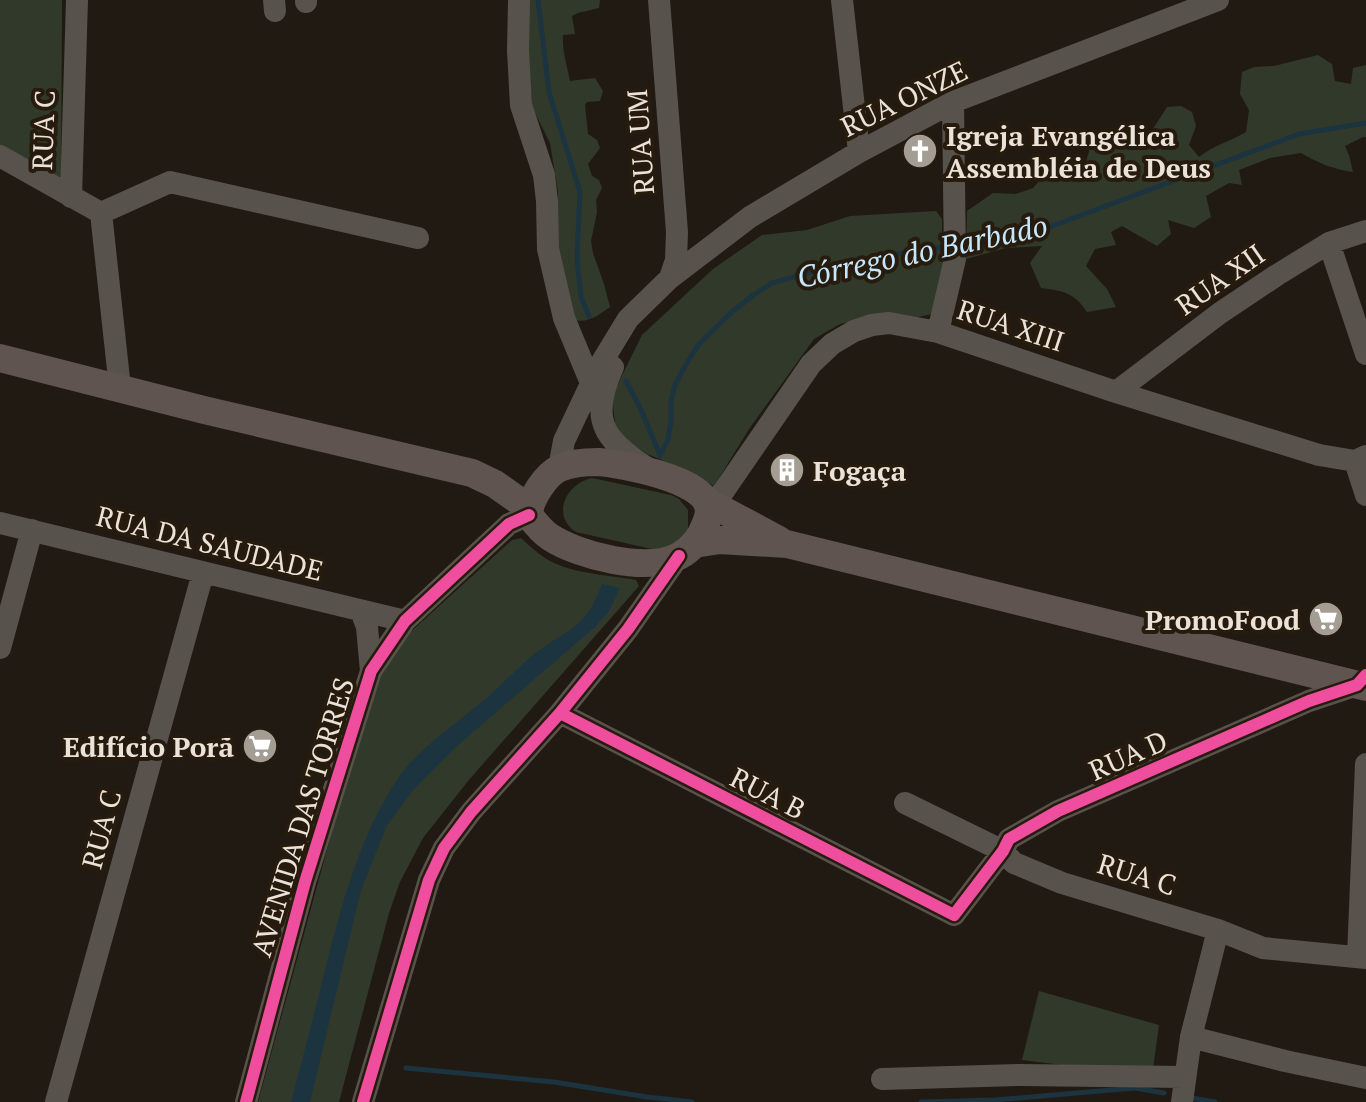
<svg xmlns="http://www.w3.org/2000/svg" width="1366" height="1102" font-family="'PT Serif',serif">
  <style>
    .green { fill: #313a2a }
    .water { fill: #1c3340 }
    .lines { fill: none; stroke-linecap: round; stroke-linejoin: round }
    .stream { stroke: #1c3340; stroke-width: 5 }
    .minor { stroke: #58524d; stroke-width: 22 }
    .major { stroke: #5f544f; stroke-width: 28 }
    .cycleway-casing { stroke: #271b0d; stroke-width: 17 }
    .cycleway { stroke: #ef4d9e; stroke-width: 12 }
    .labels { text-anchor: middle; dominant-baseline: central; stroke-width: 8; stroke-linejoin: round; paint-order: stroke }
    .street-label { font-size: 28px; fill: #ebe3da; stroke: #271b0d }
    .poi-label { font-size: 28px; font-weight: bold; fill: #ebe3da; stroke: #271b0d; text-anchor: start }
    .water-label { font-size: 30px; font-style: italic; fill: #c7e7fc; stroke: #271b0d }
  </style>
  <rect width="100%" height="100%" fill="#211a13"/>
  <!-- green -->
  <path class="green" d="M0,0H62L61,184L0,150Z
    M525,0H600L599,8L578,13L572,16L575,34L563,35C562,51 567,65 570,81L595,78L603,91L600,101L587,102L585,105L588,134L597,140L600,148L588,164L592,176L599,180L602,188L596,200L597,212L591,241L593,253L604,284L610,307C597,316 589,323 574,320L557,241L558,192L550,143L532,107Z
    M1318,55L1332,64L1335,81L1351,84L1353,68L1366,65V137H1363L1345,146L1349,155L1353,172C1333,169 1318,163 1301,153L1270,158L1239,170L1242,185L1229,183L1206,196L1211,217L1194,228L1168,220L1171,234L1157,246L1122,226L1111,232L1116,245L1095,249L1086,266L1107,289L1116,307L1087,312C1074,292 1063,291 1041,288L1030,263L1042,246L1006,248L966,259L967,211L993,193L1016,194L1033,188L1050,169L1065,166L1068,174L1083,172L1092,141L1102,132L1119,138L1131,132H1151L1167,107L1181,106L1192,112L1196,126L1189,145L1199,157C1214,145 1229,142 1246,132L1249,110L1240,94L1242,72L1254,67L1274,66Z
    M936,211L942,219V254L950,253L932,314L918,317L880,315L840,324L814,339L749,429L714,486L679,467L647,454L625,440L615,424L612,396L642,335L713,269L762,235L807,230L850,216Z
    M592,478L671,495L679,499L688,510V532L669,548L652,549L576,532C550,515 567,483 592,478Z
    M521,538C530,546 539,555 550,561C575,574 609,575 636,580L639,586L468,781L423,838L400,882L389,913L339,1102H258L371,689L405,637L512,540Z
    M1039,991L1159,1025L1152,1076L1022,1060Z"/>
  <!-- water -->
  <path class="water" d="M602,584L620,588L609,611L596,626L456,747L415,788L387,825L361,890L310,1102H291C303,1057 315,1012 326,966C343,900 361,831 401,774C422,746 456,724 483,701C500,687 515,670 532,656C567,628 585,631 602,584Z"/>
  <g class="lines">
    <!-- stream -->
    <path class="stream" d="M538,0L549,92L580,192L577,258L581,297L589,316
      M963,244L1028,235L1299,134L1366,123
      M626,381L642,412L660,455
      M660,456L668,439L671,421V401L675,385L685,366L699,344L733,311L752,296L772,283L847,262L949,246
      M406,1068L554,1082L647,1097L692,1102
      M1192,1098L1215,1102
      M921,1102L995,1100L1135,1088L1164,1093"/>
    <!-- minor -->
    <path class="minor" d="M274,0L275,11
      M306,0V2
      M519,0L518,51L521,105L544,175L547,201L548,249L564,318L591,383
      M659,0L677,232L676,260L670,278
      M842,0L859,152
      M0,156L101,213L120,388
      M71,197L77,0
      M101,213L170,182L418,238
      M1329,243L1366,354
      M938,332L955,259L953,102
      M613,367C590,418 601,438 646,467
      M1116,392L1220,313L1277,275L1329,243L1366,231
      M1355,461L1366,495
      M559,468L564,441L572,424L600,365L628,319L670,278L750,217L859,152L953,102L1218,0
      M708,502L715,499L723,492L811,364L832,344L854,331L872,325L889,323L938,332L1116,392L1319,455L1355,461L1366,456
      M0,523L405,621
      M361,611L367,627L371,671
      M0,648L32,530
      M560,713L954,915L1003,851L1009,839L1058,811L1309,701L1357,685L1360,682
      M905,803L1003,851L1014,863L1062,883L1218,930L1263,948L1366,958
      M1358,956L1366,764
      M1191,1037L1285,1061L1366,1078
      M882,1079L1020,1075L1185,1077
      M56,1102L203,573
      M246,1102L305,882L371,671L405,621L509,524L529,515
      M363,1102L429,880L444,848L471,812L560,713L628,629L679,556
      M1182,1102L1191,1037L1218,930"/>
    <!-- major -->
    <path class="major" d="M0,358L204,410L472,473L495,484L529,508
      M598,462C623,464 702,479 708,506C710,512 708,518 706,523C701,537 692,549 679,556C647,573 579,556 550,537C541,531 535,523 529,515C529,500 546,474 560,468C571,463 587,462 598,462Z
      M708,502L779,540
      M694,544L720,540L787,544L1366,687"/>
    <!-- cycleway casing -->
    <g class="cycleway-casing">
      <path id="cycleway" d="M560,713L954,915L1003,851L1009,839L1058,811L1309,701L1357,685L1366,675
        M246,1102L305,882L371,671L405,621L509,524L529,515
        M363,1102L429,880L444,848L471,812L560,713L628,629L679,556"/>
    </g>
    <!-- cycleway -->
    <use href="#cycleway" class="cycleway"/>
  </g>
  <!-- icons -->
  <defs>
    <g id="church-disc" transform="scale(1.8)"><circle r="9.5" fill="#a49d94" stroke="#271b0d"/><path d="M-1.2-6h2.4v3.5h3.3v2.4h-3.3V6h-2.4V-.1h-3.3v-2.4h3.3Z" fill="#fff"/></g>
    <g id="building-disc" transform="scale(1.8)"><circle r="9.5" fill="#a49d94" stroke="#271b0d"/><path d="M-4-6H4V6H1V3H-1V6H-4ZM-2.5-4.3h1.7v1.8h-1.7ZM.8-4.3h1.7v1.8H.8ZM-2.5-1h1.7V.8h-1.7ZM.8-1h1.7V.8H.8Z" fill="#fff"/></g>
    <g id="supermarket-disc" transform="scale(1.8)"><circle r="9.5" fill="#a49d94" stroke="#271b0d"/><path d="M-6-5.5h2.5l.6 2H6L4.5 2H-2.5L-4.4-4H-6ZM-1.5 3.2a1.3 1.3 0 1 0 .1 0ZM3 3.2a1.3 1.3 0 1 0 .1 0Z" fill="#fff"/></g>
  </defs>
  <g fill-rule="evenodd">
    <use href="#church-disc" x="920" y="151"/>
    <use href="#building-disc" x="787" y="470"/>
    <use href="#supermarket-disc" x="1326" y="619"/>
    <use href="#supermarket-disc" x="260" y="746"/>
  </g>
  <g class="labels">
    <!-- street labels -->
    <g class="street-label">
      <text transform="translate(904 98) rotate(-26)">RUA ONZE</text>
      <text transform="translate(43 130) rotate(-88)">RUA C</text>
      <text transform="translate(640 142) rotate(-94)">RUA UM</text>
      <text transform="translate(1220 279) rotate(-35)">RUA XII</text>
      <text transform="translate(1011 325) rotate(18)">RUA XIII</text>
      <text transform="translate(210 543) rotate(14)">RUA DA SAUDADE</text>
      <text transform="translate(1128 755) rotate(-24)">RUA D</text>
      <text transform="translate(768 793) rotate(27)">RUA B</text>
      <text transform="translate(302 817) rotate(-73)">AVENIDA DAS TORRES</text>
      <text transform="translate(101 829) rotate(-75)">RUA C</text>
      <text transform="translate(1137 874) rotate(17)">RUA C</text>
    </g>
    <!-- poi labels -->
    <g class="poi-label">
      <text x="946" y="135">Igreja Evangélica<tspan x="946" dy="32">Assembléia de Deus</tspan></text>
      <text x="813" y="470">Fogaça</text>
      <text x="1300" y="619" text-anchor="end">PromoFood</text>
      <text x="234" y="746" text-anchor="end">Edifício Porã</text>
    </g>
    <!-- water labels -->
    <g class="water-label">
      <text transform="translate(922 251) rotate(-12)">Córrego do Barbado</text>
    </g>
  </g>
</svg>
